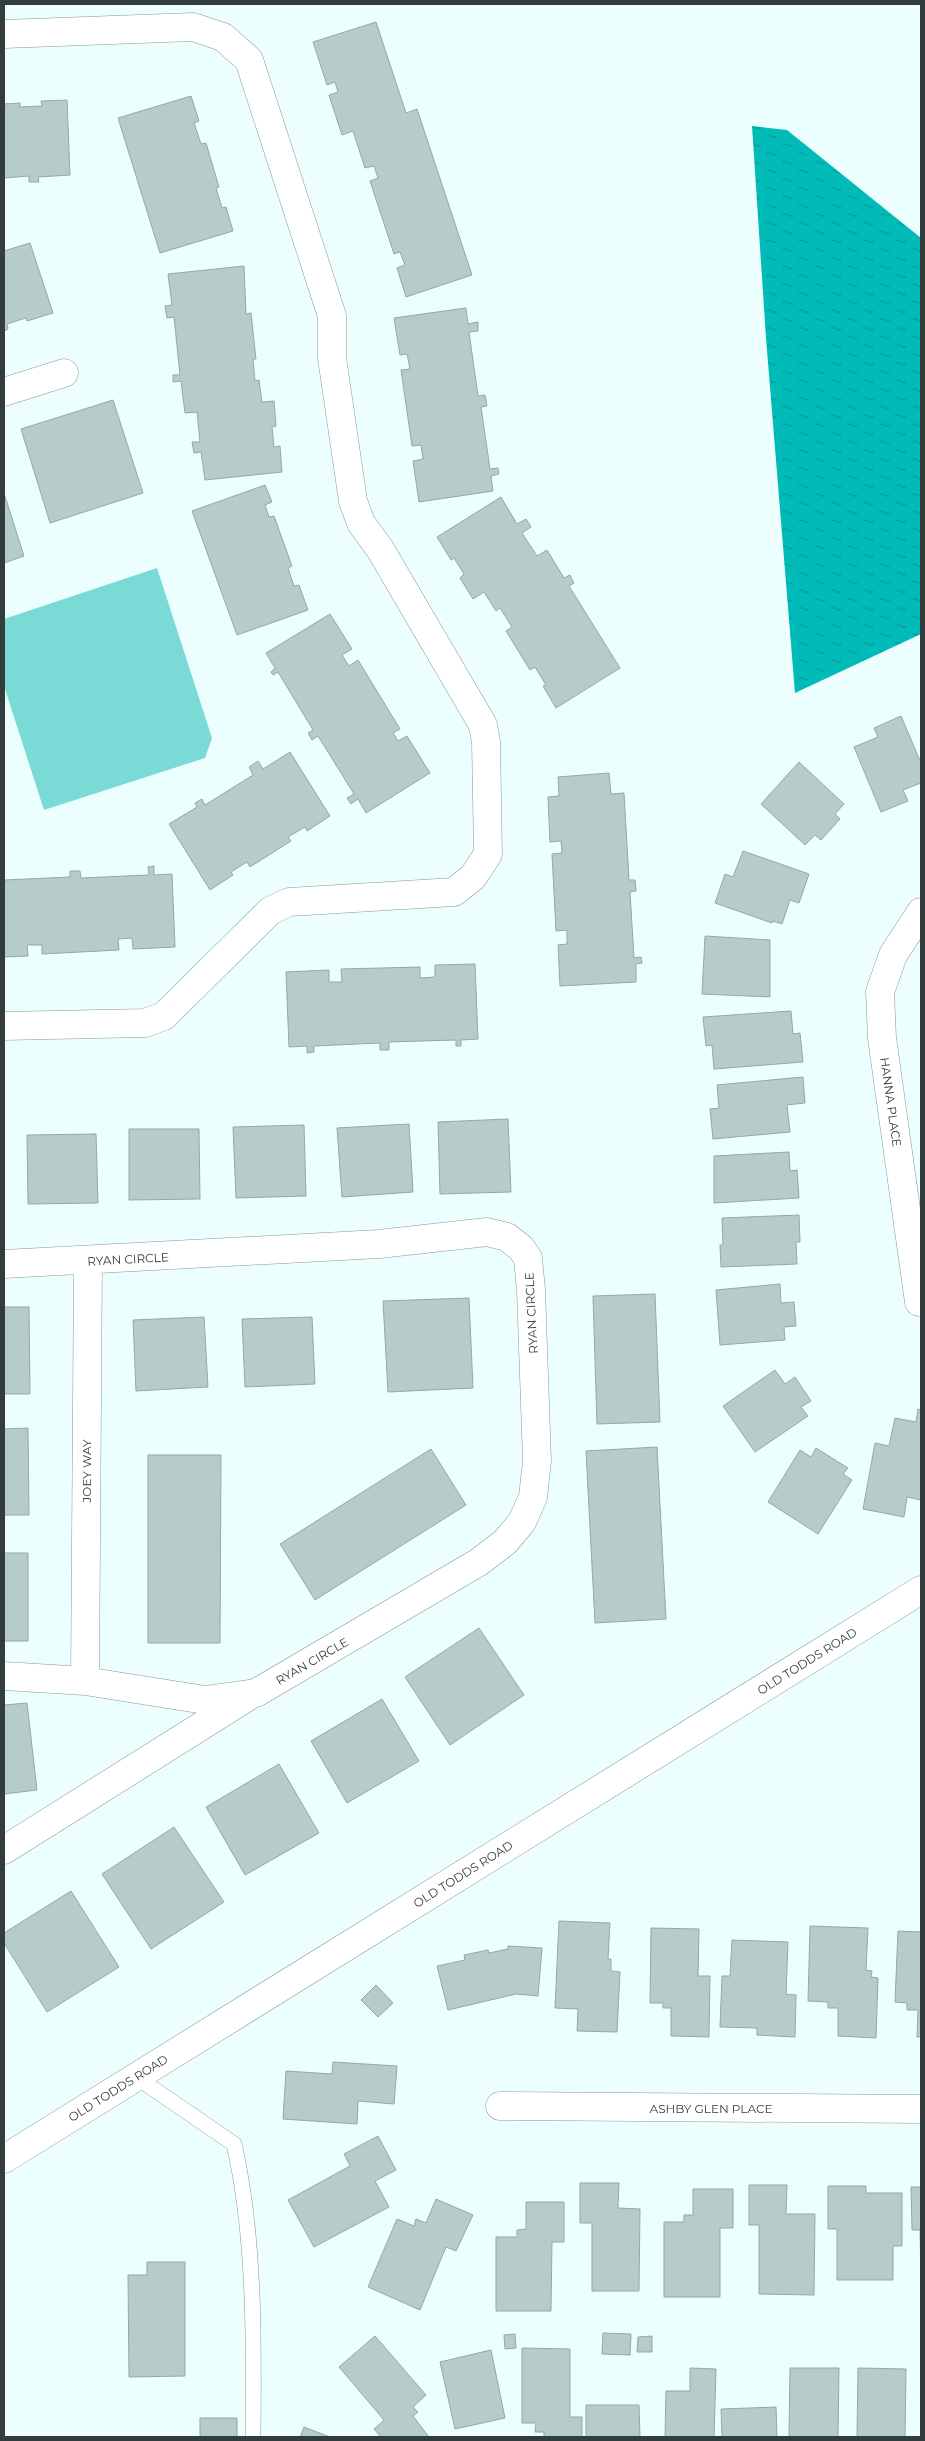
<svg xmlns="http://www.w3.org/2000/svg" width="925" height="2441" font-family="Montserrat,sans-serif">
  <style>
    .park { fill: #79dad6 }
    .water { fill: url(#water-ripples) }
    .building { fill: #b5cccb; stroke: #93a9a7 }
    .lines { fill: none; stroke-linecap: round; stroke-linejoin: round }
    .lane-casing { stroke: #849a98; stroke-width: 16 }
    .street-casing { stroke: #849a98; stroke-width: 29 }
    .secondary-casing { stroke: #849a98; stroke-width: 29 }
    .lane { stroke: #fff; stroke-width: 15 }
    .street { stroke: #fff; stroke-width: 28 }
    .secondary { stroke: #fff; stroke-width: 28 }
    .labels { text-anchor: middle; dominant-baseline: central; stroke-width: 4; stroke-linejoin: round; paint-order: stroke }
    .street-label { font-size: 12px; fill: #343d3d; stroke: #fff }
  </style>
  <defs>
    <pattern id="water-ripples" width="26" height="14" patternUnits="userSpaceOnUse" patternTransform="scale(1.25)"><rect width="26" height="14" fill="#00bbb8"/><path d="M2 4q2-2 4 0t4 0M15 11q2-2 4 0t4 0" fill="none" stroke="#039997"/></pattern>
  </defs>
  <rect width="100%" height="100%" fill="#ecfffe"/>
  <!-- park -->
  <path class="park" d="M157,568L212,738L205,758L44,810L4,686V619Z"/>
  <!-- water -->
  <path class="water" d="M752,126L787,130L921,238V634L795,693L766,338Z"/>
  <!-- building -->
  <path class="building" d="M376,22L406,113L417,109L472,275L406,297L397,268L405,265L400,252L394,254L370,181L378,178L374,166L365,168L353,131L342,135L329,95L338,92L335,82L327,85L313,42Z
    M191,96L199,121L194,123L201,144L206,143L219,187L216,188L222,208L226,207L233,231L160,253L118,118Z
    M67,100L70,175L38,177L39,182H29V176L4,178V104L20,103V107L42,106L41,101Z
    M30,243L53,313L27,321L26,318L7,324L8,329L4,331V251Z
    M244,266L246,314L251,313L256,359H253L255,381L259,380L262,402L274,401L276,426L272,427L274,447L280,446L282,472L205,480L201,452L194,453L192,442H200L197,412L185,413L181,381L173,382V375H180L174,317L167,318L165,306L172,305L168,274Z
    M466,308L468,324L478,322V331L469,332L478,396L485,395L487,406L481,407L490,469L498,468L499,474L491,476L493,491L419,502L413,461L423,459L421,445L412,446L401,370L410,369L407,354L400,355L394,318Z
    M113,400L143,493L50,523L21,429Z
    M265,485L272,502L265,505L269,517L274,516L292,566L288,568L294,586L299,585L308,610L237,635L192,511Z
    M4,493L24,556L4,563Z
    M501,497L517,524L526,519L531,527L522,533L537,556L547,550L564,578L570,575L574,583L569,586L620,668L556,708L543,686L546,685L535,667L530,670L506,631L512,627L500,608L496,611L484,592L473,599L460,578L464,574L454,558L451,560L437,537Z
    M330,614L352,649L342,655L349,666L358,660L400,729L393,733L398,741L407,736L430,773L366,813L358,799L351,804L347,798L354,794L318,736L312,740L308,733L313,730L278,672L273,675L271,672L275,668L266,653Z
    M901,716L921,763V783L903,790L908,801L881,812L854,747L878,737L874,728Z
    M290,752L330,816L307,831L305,827L288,837L291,841L250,867L247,862L231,872L233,875L210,890L169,824L197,807L195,803L202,799L205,805L253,775L249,767L258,761L263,769Z
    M799,762L844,804L835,814L840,819L821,840L815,835L805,845L761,804Z
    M609,773L611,794L624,793L629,880H635L636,891L630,892L634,958L641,957L642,963L636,964V982L560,986L558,945L567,944V930L556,931L552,854L562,853L561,841L550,842L548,797L559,796L558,777Z
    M743,851L809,874L799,903L790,900L782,924L773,921L772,923L715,903L725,874L733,877Z
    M154,866V875L172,874L175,947L133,949L132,938L118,939L119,950L42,954V945H27L28,956L4,957V971V880L70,877V871H80L81,878L149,875L148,867Z
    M705,936L770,940V997L702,994Z
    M475,964L478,1039L461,1040V1046H456V1040L389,1042V1050H380V1043L314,1046V1052L307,1053V1046L289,1047L286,972L329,970V982H342L341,969L420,967V978L435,977V965Z
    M791,1011L793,1034L800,1033L803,1062L714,1069L712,1045L706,1046L703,1017Z
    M803,1077L805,1103L787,1105L790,1132L713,1139L710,1109L719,1108L717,1085Z
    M508,1119L511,1192L440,1194L438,1122Z
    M409,1124L413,1192L342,1197L337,1128Z
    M304,1125L306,1196L236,1198L233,1127Z
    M129,1129H199L200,1199L129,1200Z
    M96,1134L98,1203L28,1204L27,1135Z
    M789,1152L790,1171L797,1170L799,1198L714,1203V1156Z
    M799,1215L800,1242H796L797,1264L721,1267L720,1245H723L722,1218Z
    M780,1284L781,1303L794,1302L796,1326L784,1327L785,1340L720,1345L716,1290Z
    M655,1294L660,1422L597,1424L593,1296Z
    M469,1298L473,1388L388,1392L383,1301Z
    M4,1307H29L30,1394H4Z
    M204,1317L208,1387L136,1391L133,1320Z
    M312,1317L315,1384L245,1387L242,1319Z
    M775,1370L785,1384L795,1377L811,1401L801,1407L808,1416L755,1452L723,1406Z
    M918,1409L921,1410V1500L907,1497L904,1517L863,1509L875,1443L889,1446L895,1418L916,1422Z
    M28,1428L29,1515H4V1429Z
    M657,1447L666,1619L595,1623L586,1451Z
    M816,1448L848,1468L843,1474L852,1480L818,1534L768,1502L800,1450L811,1457Z
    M431,1449L466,1505L315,1600L280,1544Z
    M148,1455H221L220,1643H148Z
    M4,1553H28V1641H4Z
    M479,1628L524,1695L450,1745L405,1677Z
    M382,1699L419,1761L347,1803L311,1741Z
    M27,1703L37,1790L4,1794V1705Z
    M279,1764L319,1833L245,1875L206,1807Z
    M174,1827L224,1902L151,1949L102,1874Z
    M71,1891L119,1967L47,2012L4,1943V1933Z
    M559,1921L610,1923L608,1959H611V1971L620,1972L617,2032L577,2031L578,2009L555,2008Z
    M810,1926L868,1928L866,1970L872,1971L871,1977L878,1978L876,2038L838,2036V2008H828V2002L808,2001Z
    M651,1928L699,1929L698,1976H710L709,2037L671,2036V2008H663V2003H650Z
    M898,1931L921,1932V2037H917L918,2010H907V2003L895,2002Z
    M732,1940L788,1942L786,1994L796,1995L795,2037L757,2035V2028L720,2027L722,1976H730Z
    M508,1946L542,1948L538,1996L516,1994L448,2010L437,1966L465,1960L464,1955L488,1950L489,1953L508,1949Z
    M376,1985L393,2003L378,2017L361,2000Z
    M333,2062L397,2066L394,2104L358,2101L357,2124L283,2119L286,2071L332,2074Z
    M378,2136L396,2170L375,2181L389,2207L314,2247L288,2200L350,2166L344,2154Z
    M580,2183H619L618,2208L640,2209L639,2291H592V2223H580Z
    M749,2185H787L786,2214H815L814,2295L759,2294V2225H749Z
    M828,2186H866V2193H902V2246H893V2280H837V2229H828Z
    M911,2187H921V2281L920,2230H912Z
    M693,2189H733V2228H720V2297H664V2222H684V2215H693Z
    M436,2199L473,2215L456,2251L446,2247L420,2310L368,2287L397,2219L414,2226L416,2219L426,2223Z
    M526,2202H564V2242H552L551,2311H496V2237H517V2230L526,2229Z
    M147,2262H185V2376L129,2377L128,2275H147Z
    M603,2333L631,2334L630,2355L602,2354Z
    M515,2334L516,2348L505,2349L504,2335Z
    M375,2336L426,2395L413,2407L418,2412L413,2416L429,2437H381L374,2429L384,2420L339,2367Z
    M652,2336V2352H637L638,2337Z
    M522,2348L570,2349V2417H582V2437H544V2432H535L536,2423H522Z
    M491,2350L505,2418L455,2429L440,2362Z
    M690,2368L716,2369L714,2437H665L666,2391H690Z
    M790,2368H839L838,2437H789Z
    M858,2368L906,2369L905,2437H857Z
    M586,2405H639L640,2437H586Z
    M776,2407L777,2437H722L721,2409Z
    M200,2418H237V2437H200Z
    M304,2427L330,2437H300Z"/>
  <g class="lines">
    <!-- lane casing -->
    <g class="lane-casing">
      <path id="lane" d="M136,2077L234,2144C255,2234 254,2344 253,2437"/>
    </g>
    <!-- street casing -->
    <g class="street-casing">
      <path id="street" d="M4,34L193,27L223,37L249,60L332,316V358L353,501L361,523L380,549L483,725L486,742L488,854L473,877L454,892L289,902L270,911L164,1016L145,1023L4,1026
        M4,392L64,373
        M4,1264L379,1244L487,1232L507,1237L521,1248L528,1258L531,1290L537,1461L533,1497L522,1522L505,1542L479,1562L256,1693L205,1700L85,1681L4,1676
        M919,1302L882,1038L880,992L893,955L921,912
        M85,1681L88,1261
        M4,1850L246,1698
        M500,2106L921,2109"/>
    </g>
    <!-- secondary casing -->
    <g class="secondary-casing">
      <path id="secondary" d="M4,2159L921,1590"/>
    </g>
    <!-- lane -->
    <use href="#lane" class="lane"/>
    <!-- street -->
    <use href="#street" class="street"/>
    <!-- secondary -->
    <use href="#secondary" class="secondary"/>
  </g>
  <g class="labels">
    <!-- street labels -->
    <g class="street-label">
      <text transform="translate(891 1102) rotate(82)">HANNA PLACE</text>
      <text transform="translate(128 1259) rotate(-3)">RYAN CIRCLE</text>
      <text transform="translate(531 1313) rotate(-93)">RYAN CIRCLE</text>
      <text transform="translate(86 1471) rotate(-90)">JOEY WAY</text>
      <text transform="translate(312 1661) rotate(-30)">RYAN CIRCLE</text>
      <text transform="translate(807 1661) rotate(-32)">OLD TODDS ROAD</text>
      <text transform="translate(463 1874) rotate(-32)">OLD TODDS ROAD</text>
      <text transform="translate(118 2088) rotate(-32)">OLD TODDS ROAD</text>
      <text x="711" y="2108">ASHBY GLEN PLACE</text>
    </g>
  </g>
  <!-- border -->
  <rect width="925" height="2441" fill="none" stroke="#343d3d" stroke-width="10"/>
</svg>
